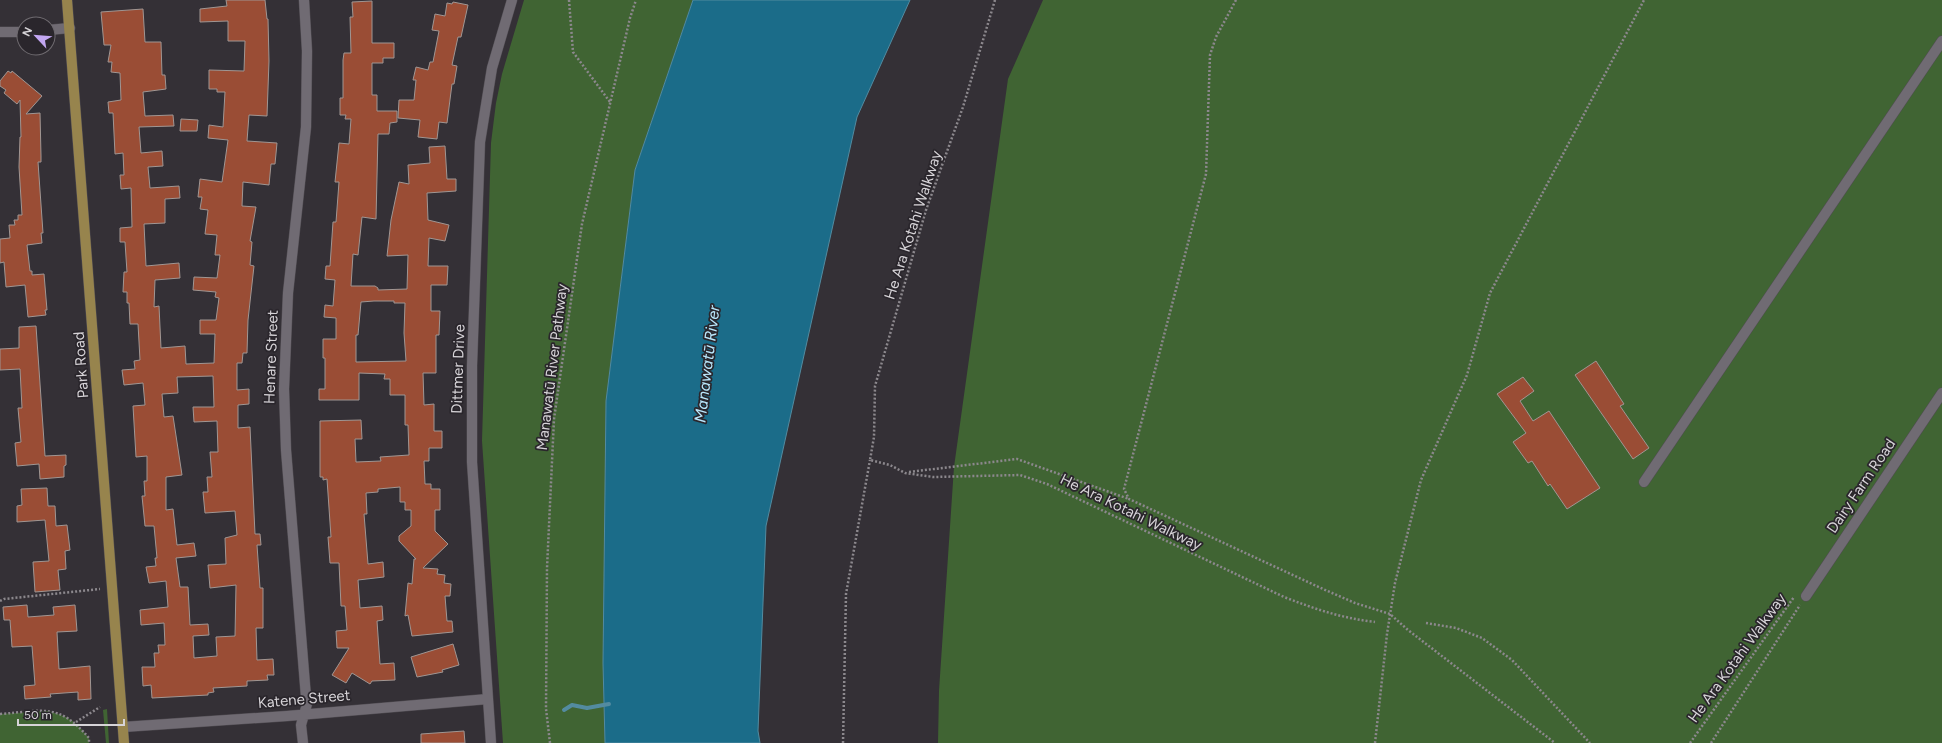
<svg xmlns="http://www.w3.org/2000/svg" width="1942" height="743" font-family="Figtree,sans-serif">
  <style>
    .green { fill: #406433 }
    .water { fill: #1b6c89; stroke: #538ba0 }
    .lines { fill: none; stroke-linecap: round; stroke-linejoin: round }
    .stream { stroke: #538ba0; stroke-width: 4 }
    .building { fill: #9a4d35; stroke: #a09693; fill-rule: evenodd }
    .minor-casing { stroke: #504c52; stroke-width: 11 }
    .major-casing { stroke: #504c52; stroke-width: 11 }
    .path { stroke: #8c888d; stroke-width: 2.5; stroke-dasharray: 2 2; stroke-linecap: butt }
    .minor { stroke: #706b73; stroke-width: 10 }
    .major { stroke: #97844d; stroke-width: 10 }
    .labels { text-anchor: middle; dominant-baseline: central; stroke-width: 3.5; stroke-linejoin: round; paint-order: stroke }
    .street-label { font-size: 15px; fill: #d6d3d7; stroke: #2a262c }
    .water-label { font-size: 16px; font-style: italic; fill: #bae8fd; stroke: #2a262c }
  </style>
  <rect width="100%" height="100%" fill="#343036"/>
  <!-- green -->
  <path class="green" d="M524,0H693L635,170L606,401L603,663L605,743H503L482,441L491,143L496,103L502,74Z
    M1043,0H1942V743H938L939,691L954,467L1008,79Z
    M107,709L109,743H106L103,710Z
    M48,711C70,717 74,720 89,738V743H0V714Z"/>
  <!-- water -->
  <path class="water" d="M693,0H910L857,117L766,526L758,731L760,743H605L603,663L606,401L635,170Z"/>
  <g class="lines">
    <!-- stream -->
    <path class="stream" d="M564,710L572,705L587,708L609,704"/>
  </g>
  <!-- building -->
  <path class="building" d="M226,0H265L267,19H268L269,61L267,116L249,115L247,141L277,143L275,164H271L269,185L243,182L242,206L256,207L250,241L252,242L250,265L254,266L248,320L247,353H243L242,363H237V390L249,389V404L238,405V428L250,427L255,534H260L261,545H257L260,588H263V628H256L257,660L273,659L274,675H267L268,680L247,681V686L213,688L214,692L208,693V695L152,698L151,685L143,686L142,667H155L154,653H159L158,645H165L164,623L141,625L140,610L168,607L166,581L149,583L146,567L156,566L155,558H157L154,526H145L142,496H145L144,481H147V456L136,457L133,406L145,405L143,383L124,385L122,370L135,369L134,361L140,360L138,324H130L129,303H127V292H123L124,272H127L125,242H120V228L132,227L131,188L121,189L120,175H124L123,153L115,154L113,113H109L108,102L121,100L120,73L111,72L112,62H108L111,45H104L101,12L143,9L145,42H161L162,75H165L166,89L143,92L145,116L173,115L174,126L139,127L141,153L162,151L163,166L148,167L150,188L179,186L180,198L165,199V223L144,224L146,266L179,263L180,278L155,280L154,307L159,306L161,348L185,346L186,364L214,363L215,334H200V320H216L219,298L215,297L216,292L193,290L194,277L217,278L220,255H215L217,235L205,234L208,210L200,209L202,197H198L200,179L222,182L228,140L208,138L209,125L223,127L225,92H217V89H209V70L244,71L245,41H228V21L200,22V9L227,6ZM213,376L214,407H193L194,422L217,421L218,452H210L212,477H207L208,492H203L205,513L235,511L237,535L225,538L226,564L208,565L210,588L236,585L235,636L216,637L217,656L194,658L193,636L209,635L208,624L190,625L188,587H180L176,558L196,556L194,543L177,545L173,509L166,510V477L182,475L173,416L164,417L162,394L178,393L177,377Z
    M372,1V43H394V58H383V63H372V95H377V111H397V122L390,123L389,134H378L376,219L362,217L358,255L353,254L351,286H375L378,288V290L407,289L408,255L387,256L391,220L399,182L409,184L408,165L430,163L429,147L445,146L447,179H456V191L427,193L428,220L449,225L445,241L429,238L428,266H448L447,285H431V311H440L439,335H436V373H423L424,405L434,404V431H442V448H429V461H424L425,484H431V489H440V510H435V531L448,544L423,568L438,569L437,574L445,575L444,583L451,584L450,596H445L447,621H452L453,632L412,636L408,615L405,616L408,583L412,584L414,559H416L399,541V536L411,526V510H405V502H400V487L378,489V492L366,493L367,514H364L368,564L383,562L384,577L358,580L360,608L382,606L383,620L377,621L380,664L394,663L395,680L372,681L370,684L352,673L346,683L332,675L349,648H337L336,631L347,630L345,606H341L339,563H330L328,537H331L327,479L323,480V477H320V421L361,420L362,439H355L356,462L381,461L380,457L409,455L408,425H405V395H390V379H384L385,374L359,373V400H319V389H325V358H323V339H336V318L324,317L325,305L333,306L335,280L325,279L326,266H330L333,222H336L339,182H335L339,143L349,144L351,119H345L346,115H340V98H343V60L344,53H351L350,17H353L352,2ZM374,301H394V303H405L404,333L406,361L356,362V335H358L361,302Z
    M453,2L468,5L461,37H458L452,65L457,66L454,84H452L447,123L439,122L437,139L418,137L420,120L398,118L399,100H414L416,80H413L416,67L428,70L430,62H433L439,31L432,30L435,14L445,16L447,3L452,4Z
    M8,71L11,73L12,71L42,96L26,114L40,113L41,156V162H38L43,233H41L42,243L27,245L30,271H32V275L44,274L47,310H45L46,315L28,317L25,285L6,287L4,262L0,263V239L10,238L9,225H15L14,220H18V215H22L19,167L20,137H21L20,100L17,104L4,93L6,90L0,86V81Z
    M181,119L198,120L197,131H180Z
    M36,326L45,456L66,455V465L64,466V477L40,479L39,464L17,466L15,443L21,442L18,408H22L20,369L0,370V349L19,348V327Z
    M1596,361L1624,404L1620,406L1649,448L1633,459L1575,375Z
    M1523,377L1534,391L1520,401L1533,421L1549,411L1600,488L1567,509L1550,484L1548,486L1532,461L1528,463L1513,442L1526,433L1497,394Z
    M47,488L48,506H55L56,526L67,525L70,550L65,551L66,569L58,570L60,590L35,592L33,562L49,561L45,520L17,522V506L22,505L21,489Z
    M27,605L28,617L54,615L53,607L75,605L77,631L57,632L59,669L90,666L91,699L78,700V692L50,694L51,697L25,699L24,686L35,685L32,646L12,647L10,620H4L3,607Z
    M453,644L459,665L442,670L443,672L417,677L411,657Z
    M464,731L465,743H421V734Z"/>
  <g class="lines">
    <!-- minor casing -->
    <g class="minor-casing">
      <path id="minor" d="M48,30L70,28
        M0,32H24
        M1644,482L1942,41
        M1806,596L1942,393
        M123,727L287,716L488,699
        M303,743L301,725L307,704L306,697L286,450L284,389L288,293L306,127L307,51L304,0
        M491,743L472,462V366L480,142L492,68L512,0"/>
    </g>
    <!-- major casing -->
    <g class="major-casing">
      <path id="major" d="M67,0L124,743"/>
    </g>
    <!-- path -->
    <path class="path" d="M569,0L573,52L610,102
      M995,0L963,107L926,210L875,386L874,437L870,460L890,465L905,473L933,477L1020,475L1047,484L1284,597C1315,609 1341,618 1375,622
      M1236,0L1216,37L1210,55L1206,174L1124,489L1129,499L1323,589L1355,603L1390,614L1408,630L1555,743
      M909,472L1017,459L1129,499
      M0,601L4,599L100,589
      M1426,623L1456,628L1482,638L1512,660L1590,743
      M0,714C43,711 58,702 89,738V743
      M76,722L100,707
      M550,743L546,709L547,568L554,419L582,224L630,18L636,0
      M843,743L846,594L870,460
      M1375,743L1387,634L1395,583L1421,480L1467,375L1490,293L1644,0
      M1690,743L1794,597
      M1711,743L1800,605"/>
    <!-- minor -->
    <use href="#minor" class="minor"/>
    <!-- major -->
    <use href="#major" class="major"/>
  </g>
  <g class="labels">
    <!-- street labels -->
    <g class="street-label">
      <text transform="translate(913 225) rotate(-72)">He Ara Kotahi Walkway</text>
      <text transform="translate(271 357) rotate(-88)">Henare Street</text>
      <text transform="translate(81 365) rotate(-94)">Park Road</text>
      <text transform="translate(552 367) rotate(-83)">Manawatū River Pathway</text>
      <text transform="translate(458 369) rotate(-88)">Dittmer Drive</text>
      <text transform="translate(1861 486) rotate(-56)">Dairy Farm Road</text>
      <text transform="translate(1131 512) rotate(26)">He Ara Kotahi Walkway</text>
      <text transform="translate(1737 658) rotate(-54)">He Ara Kotahi Walkway</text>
      <text transform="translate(304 699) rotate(-5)">Katene Street</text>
    </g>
    <!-- water labels -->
    <g class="water-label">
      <text transform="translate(707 364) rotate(-83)">Manawatū River</text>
    </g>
  </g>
  <!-- north arrow -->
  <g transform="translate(36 36) rotate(296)"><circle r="19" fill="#2a262c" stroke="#6f6b70"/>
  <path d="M0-3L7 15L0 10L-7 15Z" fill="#c3a7f2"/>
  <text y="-6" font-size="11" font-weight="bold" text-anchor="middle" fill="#d6d3d7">N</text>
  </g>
  <!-- scale -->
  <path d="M18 719v6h106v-6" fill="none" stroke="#d6d3d7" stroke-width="2"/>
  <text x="24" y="719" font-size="12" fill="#d6d3d7" stroke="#2a262c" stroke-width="3" paint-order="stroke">50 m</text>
</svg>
